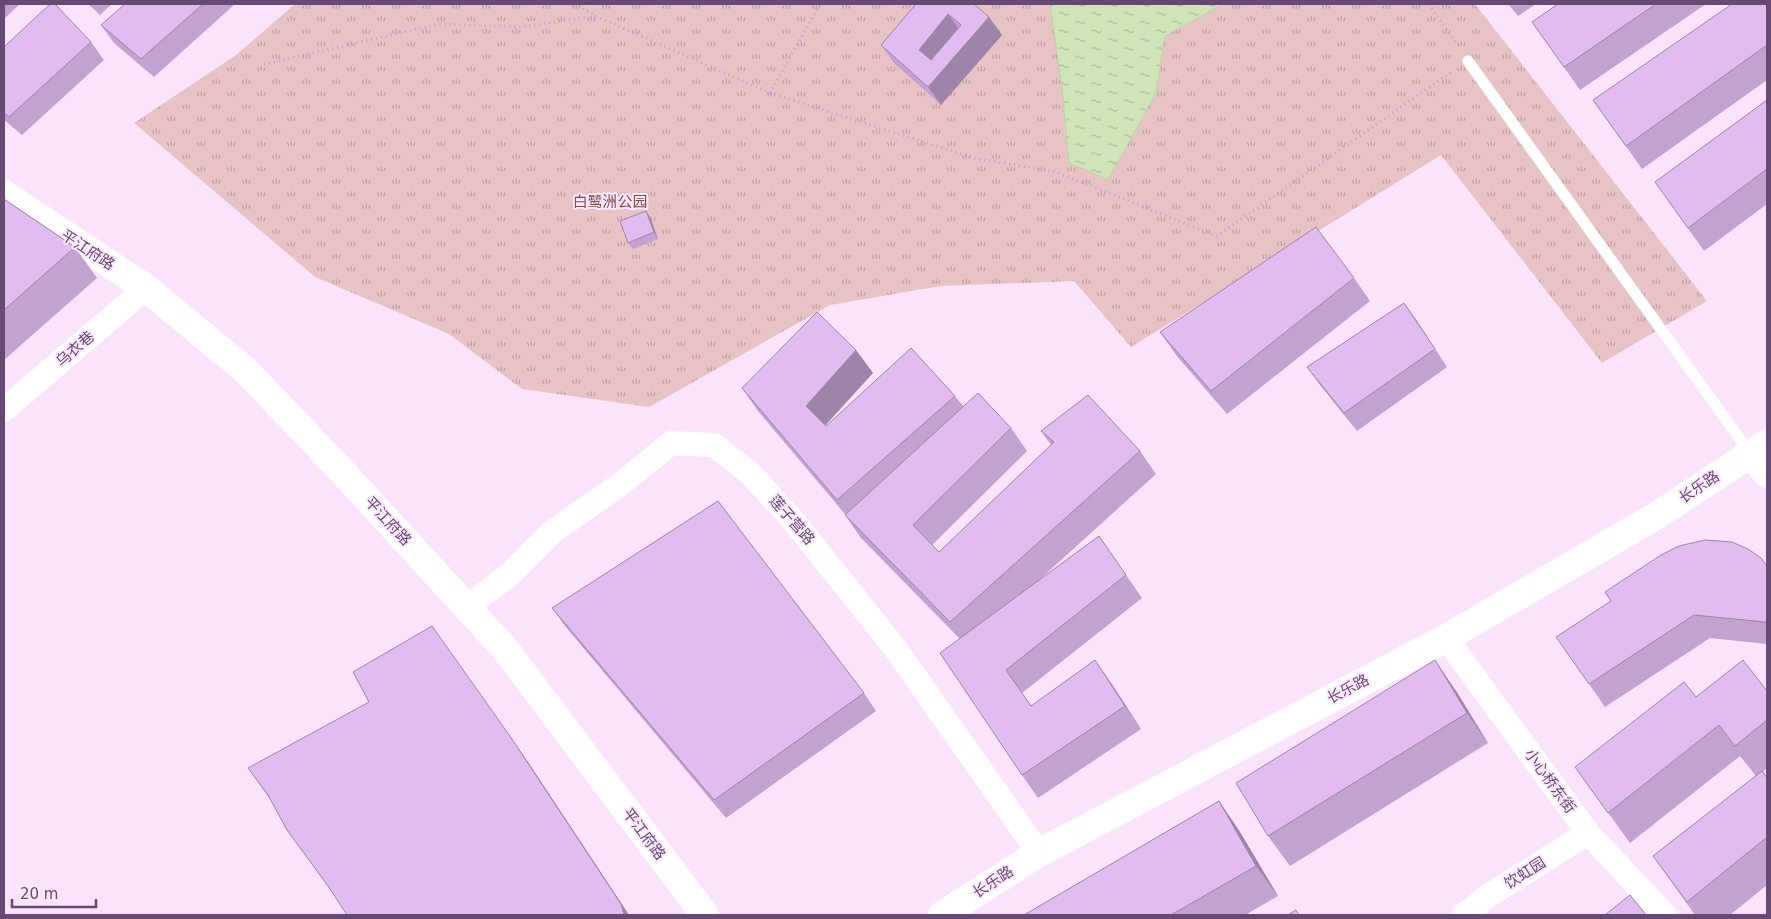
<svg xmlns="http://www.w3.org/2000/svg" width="1771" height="919" font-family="'DejaVu Sans','Noto Sans SC',sans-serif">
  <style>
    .park { fill: url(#park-tufts) }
    .water { fill: url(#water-ripples); stroke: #bbd69f }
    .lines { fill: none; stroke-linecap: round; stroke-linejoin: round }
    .path { stroke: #c69fd5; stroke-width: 3; stroke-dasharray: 1 4; stroke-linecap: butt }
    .lane { stroke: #fff; stroke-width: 11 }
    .street { stroke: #fff; stroke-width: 24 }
    .secondary { stroke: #fff; stroke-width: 28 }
    .wall { fill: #c2a2ce }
    .shaded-wall { fill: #9e84a8 }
    .building { fill: #e2bcf0; stroke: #9e84a8; fill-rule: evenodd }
    .labels { text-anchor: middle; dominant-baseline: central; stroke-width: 4; stroke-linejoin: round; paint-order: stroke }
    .park-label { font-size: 15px; fill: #844b48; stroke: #fde9fe }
    .street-label { font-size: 15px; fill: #664a73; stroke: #fde9fe }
  </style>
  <defs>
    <pattern id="park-tufts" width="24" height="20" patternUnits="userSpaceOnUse" patternTransform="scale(1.25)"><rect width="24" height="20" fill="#e8c3c5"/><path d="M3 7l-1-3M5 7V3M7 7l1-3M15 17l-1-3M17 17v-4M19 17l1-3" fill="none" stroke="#c0a0a4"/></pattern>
    <pattern id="water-ripples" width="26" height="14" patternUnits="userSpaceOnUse" patternTransform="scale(1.25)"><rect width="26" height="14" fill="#cfe4b9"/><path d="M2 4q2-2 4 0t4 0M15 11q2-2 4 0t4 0" fill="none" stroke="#acbb9b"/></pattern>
  </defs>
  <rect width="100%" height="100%" fill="#fae4fb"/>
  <!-- park -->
  <path class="park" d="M295,4H1475L1707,301L1602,363L1441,155L1131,347L1074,281L941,286L830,305L649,407L522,389L449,334L315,277L134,123L236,55Z"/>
  <!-- water -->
  <path class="water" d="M1050,4H1223L1165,36L1156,93L1108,180L1069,163L1062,88Z"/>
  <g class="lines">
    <!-- path -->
    <path class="path" d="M574,4L596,16L770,93L974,158L1056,172L1217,236L1451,72
      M1429,4L1457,45
      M264,64L439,24L520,27L596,16
      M770,93L820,4"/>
    <!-- lane -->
    <path class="lane" d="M1468,61L1750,453"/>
    <!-- street -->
    <path class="street" d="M4,410L146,288
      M466,607L509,575L552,532L622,483L671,443L714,445L750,473L796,524L895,648L1039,853
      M1446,638L1588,833L1665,915
      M1464,915L1488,896L1588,833"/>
    <!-- secondary -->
    <path class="secondary" d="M4,194L146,288L245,370L339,468L505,649L705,915
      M1750,453L1767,474
      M942,915L1039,853L1446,638L1656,516L1767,443"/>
  </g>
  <!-- wall -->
  <path class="wall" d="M4,4H20L4,19Z
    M88,4H112L100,15Z
    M125,4H235L154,77L114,43L101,25Z
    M916,4L989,17L1002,35L941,105L894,63L881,45Z
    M1508,4H1536L1518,16Z
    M1558,4H1706L1580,90L1532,22Z
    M1767,4V80L1642,169L1593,100Z
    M91,42L104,60L22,135L4,120V47Z
    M1767,100V204L1704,251L1655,182Z
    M4,199L75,247L97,278L4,360Z
    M650,217L658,239L633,249L628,243Z
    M1354,278L1370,301L1227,414L1176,355L1160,332Z
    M1404,303L1447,367L1357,431L1320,385L1307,367Z
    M856,350L873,373L825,425L826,426L955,396L963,406L1011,428L1027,451L932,545L939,552L1051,445L1041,431L1140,451L1156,474L1038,581L1099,536L1142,598L1022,693L1031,706L1111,683L1141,729L1038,798L1022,775L959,638L861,538L845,515V514L758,411L742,388Z
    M1767,566V644L1710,638L1605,707L1589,684Z
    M552,608L864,693L876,711L726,818L565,626Z
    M1456,691L1488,743L1290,866L1268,836Z
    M1767,691V768L1763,772L1767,778V885L1730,915H1695L1653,856L1756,776L1740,756L1630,843L1575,767L1696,697Z
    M528,762L333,893L287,830L270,799L248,768Z
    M1219,801L1240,832L1278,896L1245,915H1024Z"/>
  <!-- shaded-wall -->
  <path class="shaded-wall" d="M948,14L961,32L932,68L919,50Z
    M989,17L1002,35L941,105L928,87Z
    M646,211L650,217L658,239L654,232Z
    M1404,303L1417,321L1447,367L1435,349Z
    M856,350L873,373L822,429L806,406Z
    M1095,660L1111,683L1141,729L1125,706Z
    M1435,660L1456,691L1488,743L1467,713Z
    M512,739L528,762L629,915H624Z
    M1219,801L1240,832L1278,896L1256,866Z"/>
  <!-- building -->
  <path class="building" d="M50,4H55L91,42L9,117L4,113V47Z
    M125,4H203L141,59L101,25Z
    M916,4H974L989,17L928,87L881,45ZM948,14L961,25L931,60L919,50Z
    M1558,4H1656L1564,67L1532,22Z
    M1732,4H1767V45L1626,146L1593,100Z
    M1767,100V169L1688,228L1655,182Z
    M4,199L75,247L4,310Z
    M646,211L654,232L628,243L620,221Z
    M1316,227L1354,278L1211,391L1160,332Z
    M1404,303L1435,349L1344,413L1307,367Z
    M817,312L856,350L806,406L826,426L911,348L955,396L837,500L742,388Z
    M978,393L1011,428L913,525L939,552L1054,442L1041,431L1088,395L1140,451L950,622L845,515Z
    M718,501L864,693L714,800L552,608Z
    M1099,536L1126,575L1006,670L1031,706L1095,660L1125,706L1022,775L940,653Z
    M1705,540L1732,542L1748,549L1761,558L1767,566V621L1765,622L1694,615L1589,684L1556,637L1611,601L1605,592L1661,555L1679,546Z
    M432,626L512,739L621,904L624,915H347L328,886L287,830L268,795L248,768L369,702L353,672Z
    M1435,660L1467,713L1268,836L1236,783Z
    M1743,660L1767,691V720L1735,746L1719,725L1608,813L1575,767L1684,682L1696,697Z
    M1762,771L1767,778V837L1687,902L1653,856Z
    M1219,801L1256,866L1171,915H1024Z
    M1630,895L1646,915H1605Z
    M1296,910L1299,915H1288Z"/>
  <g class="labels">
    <!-- park labels -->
    <g class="park-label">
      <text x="610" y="202">白鹭洲公园</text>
    </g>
    <!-- street labels -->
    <g class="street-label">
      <text transform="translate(88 250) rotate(33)">平江府路</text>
      <text transform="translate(75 349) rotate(-41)">乌衣巷</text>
      <text transform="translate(1699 487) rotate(-34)">长乐路</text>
      <text transform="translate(792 520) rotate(49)">莲子营路</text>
      <text transform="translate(388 521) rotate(47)">平江府路</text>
      <text transform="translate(1348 689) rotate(-28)">长乐路</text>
      <text transform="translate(1550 781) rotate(54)">小心桥东街</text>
      <text transform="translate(644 834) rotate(53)">平江府路</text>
      <text transform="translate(1525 873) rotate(-32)">饮虹园</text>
      <text transform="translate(993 882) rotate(-33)">长乐路</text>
    </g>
  </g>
  <!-- border -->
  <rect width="1771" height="919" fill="none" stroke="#664a73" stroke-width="10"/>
  <!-- scale -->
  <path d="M12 899v8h84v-8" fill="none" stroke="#664a73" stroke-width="2.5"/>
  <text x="20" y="899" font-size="15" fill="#664a73" stroke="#fde9fe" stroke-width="4" paint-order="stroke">20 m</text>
</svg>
